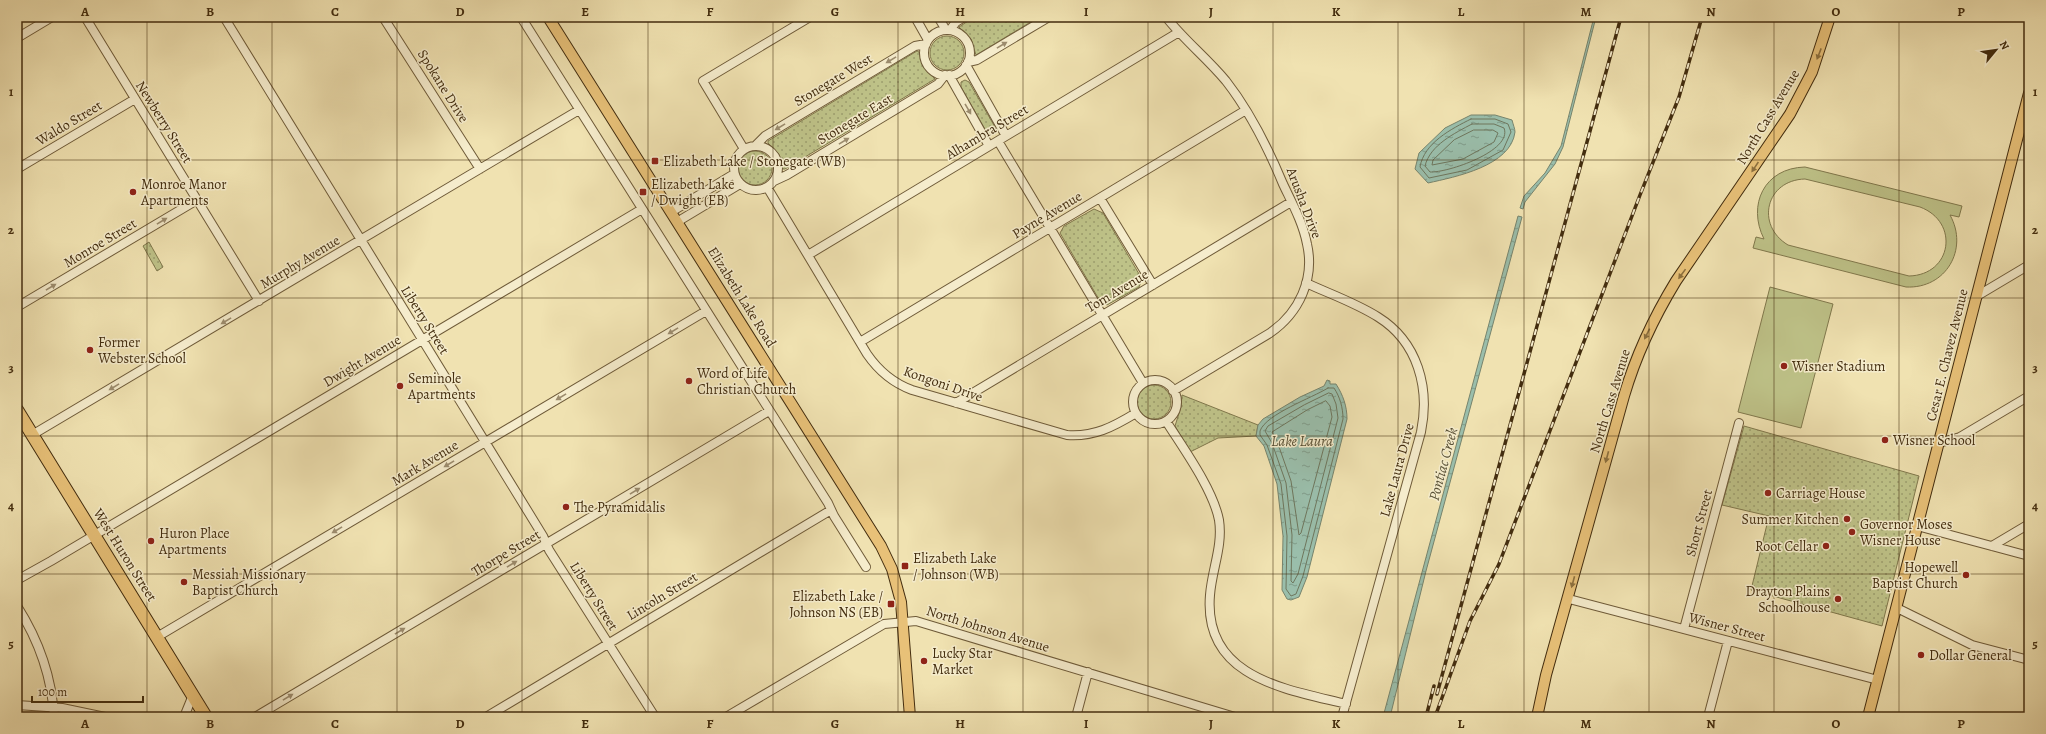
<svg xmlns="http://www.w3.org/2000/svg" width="2046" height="734" font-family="Alegreya,serif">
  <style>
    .green { fill: url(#green-dots); stroke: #80784c }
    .pitch { fill: #bec288; stroke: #80784c; fill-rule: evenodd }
    .water { fill: url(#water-ripples); stroke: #77846d }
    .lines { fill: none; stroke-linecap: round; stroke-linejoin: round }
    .shore { stroke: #6e765d; stroke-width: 1 }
    .minor-casing { stroke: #6e5a38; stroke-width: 10 }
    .major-casing { stroke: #432d0f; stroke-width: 12 }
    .highway-casing { stroke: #432d0f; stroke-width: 14 }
    .minor { stroke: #f5eccc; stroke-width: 8 }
    .major { stroke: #e8c178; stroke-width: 10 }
    .highway { stroke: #e8c178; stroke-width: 12 }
    .rail-casing { stroke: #432d0f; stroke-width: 3.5 }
    .rail { stroke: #f5eccc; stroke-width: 2; stroke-dasharray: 6; stroke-linecap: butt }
    .oneway { fill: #9c8c6e }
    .oneway2 { fill: #8d703e }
    .grid { fill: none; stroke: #432d0f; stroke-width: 1; stroke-opacity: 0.55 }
    .poi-dot { fill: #8f2418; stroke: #f5eccc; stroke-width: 1.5 }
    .labels { text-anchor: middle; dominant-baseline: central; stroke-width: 3; stroke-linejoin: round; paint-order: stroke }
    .street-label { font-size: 14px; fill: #432d0f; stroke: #f5eccc }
    .poi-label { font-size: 14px; fill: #432d0f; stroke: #f5eccc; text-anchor: start }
    .water-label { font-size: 15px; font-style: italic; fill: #595136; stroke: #f5eccc }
    .neatline { fill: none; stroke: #432d0f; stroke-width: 1.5 }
    .grid-label { font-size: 13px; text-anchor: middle; font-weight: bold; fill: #432d0f }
  </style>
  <defs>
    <pattern id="green-dots" width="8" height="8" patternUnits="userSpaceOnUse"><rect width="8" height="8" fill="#bec288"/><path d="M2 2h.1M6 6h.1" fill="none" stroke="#9c9e6e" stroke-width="1.8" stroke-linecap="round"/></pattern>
    <pattern id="water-ripples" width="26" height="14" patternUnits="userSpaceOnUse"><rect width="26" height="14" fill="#9abeab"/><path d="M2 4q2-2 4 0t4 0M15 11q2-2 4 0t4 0" fill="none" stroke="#7f9b8a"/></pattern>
  </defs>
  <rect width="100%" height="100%" fill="#f0e2b1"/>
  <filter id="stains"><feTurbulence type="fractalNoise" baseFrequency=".005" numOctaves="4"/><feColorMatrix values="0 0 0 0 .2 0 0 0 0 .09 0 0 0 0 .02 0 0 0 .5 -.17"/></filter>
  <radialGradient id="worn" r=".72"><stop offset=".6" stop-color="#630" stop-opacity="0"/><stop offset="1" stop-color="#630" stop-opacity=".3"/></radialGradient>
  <!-- green -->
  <path class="green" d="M974,17H1039L976,55L971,39L959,27Z
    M930 53a17 17 0 1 1 34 0a17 17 0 1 1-34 0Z
    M917,51L919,52L923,66L935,79L785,169H783L779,154L768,143V141Z
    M965,80L969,82L995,127L996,130L993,134H990L986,131L961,87V82Z
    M738 168a17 17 0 1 1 34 0a17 17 0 1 1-34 0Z
    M1094,209L1103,213L1142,279L1139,287L1107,305L1100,301L1060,233L1064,226Z
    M149,242L163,267L157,271L143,246Z
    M1137 402a17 17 0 1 1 34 0a17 17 0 1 1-34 0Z
    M1182,395L1258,425L1256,436L1218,438L1190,452L1175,426L1181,407Z
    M1744,426L1919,476L1882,626L1751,590L1769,516L1722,505Z"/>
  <!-- pitch -->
  <path class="pitch" d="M1805,167L1962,206L1959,217L1950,215C1969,249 1946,289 1906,287L1753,248L1756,237L1764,239C1747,205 1764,168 1805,167ZM1805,179L1920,207C1960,222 1952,275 1909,276L1788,245C1755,225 1766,180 1805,179Z
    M1770,287L1833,304L1801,428L1738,412Z"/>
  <!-- water -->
  <path class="water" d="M1594,17H1596L1563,147L1555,164L1525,202L1523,209L1520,208L1524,196L1545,173L1561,146Z
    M1471,115H1495L1512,120C1513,124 1515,129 1515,132C1511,166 1455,177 1428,183L1415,169L1419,153L1445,128Z
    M1518,216L1522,217L1426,571L1390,717H1383Z
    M1327,380L1330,381V384H1336C1343,395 1347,406 1347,419L1307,577L1299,597L1291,600L1287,599L1282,590L1283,536L1277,484L1264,446L1256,436L1258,425L1263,419L1300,397L1324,386Z"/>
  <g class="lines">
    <!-- shore -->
    <path class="shore" d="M1471,119H1495L1508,124L1511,132L1503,150L1467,170L1429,178L1420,167C1424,143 1451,129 1471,119Z
      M1472,124H1494L1504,128C1513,151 1447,173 1430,172L1425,166C1430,145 1455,133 1472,124Z
      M1474,130H1493L1498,133L1494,142L1463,159L1432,165L1433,160L1454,140Z
      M1328,388H1334C1340,397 1343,408 1343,419L1303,576L1296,594L1291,596L1286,589L1287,536L1281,484L1267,445L1260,435V431C1266,414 1312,398 1328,388Z
      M1329,393L1332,394L1336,404L1338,418L1298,574L1293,583L1291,581L1292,535L1286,483L1272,443L1265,431L1268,426L1304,405Z
      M1326,401L1330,406L1332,417L1301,533L1299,535L1291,481L1277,441L1272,432L1307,410Z"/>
    <!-- minor casing -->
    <g class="minor-casing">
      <path id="minor" d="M85,17L259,301
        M224,17L543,536L549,550L655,717
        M383,17L480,169
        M521,17L828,503L834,516L866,567
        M915,17L928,40
        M938,17L946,30
        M1166,17C1184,40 1207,58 1226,81C1251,113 1268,148 1283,184C1292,203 1303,223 1307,244C1315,279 1299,313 1270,333L1173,391
        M950,30L956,22L964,17
        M924 53a23 23 0 1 1 46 0a23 23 0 1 1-46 0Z
        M17,38L52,17
        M968,62L977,60L1049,17
        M966,65L1006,136
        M949,75L989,146
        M998,141L1143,383
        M756,145L765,136L915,46L926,44
        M734 168a22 22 0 1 1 44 0a22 22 0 1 1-44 0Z
        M744,149L703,81L810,17
        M17,169L135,99
        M774,181L787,175L938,84L945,75
        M767,187L867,354C878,370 893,383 912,390L1067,435C1094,437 1113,427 1136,413
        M1100,198L1153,285
        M671,212L734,174
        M677,222L740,184
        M808,255L1179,32
        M1306,283C1330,294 1356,303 1378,317C1418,342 1430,388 1421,432L1342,717
        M1977,296L2029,265
        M17,307L197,200
        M860,342L1246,110
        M1133 402a22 22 0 1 1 44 0a22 22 0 1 1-44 0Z
        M956,403L1291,202
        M1166,421C1183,448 1213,489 1219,520C1223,546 1212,569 1210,595C1203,678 1286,689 1346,704
        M32,435L579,110
        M1939,443L1960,437L2029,396
        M1917,526L2029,556
        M1992,546L2029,524
        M17,580L51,561L642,209
        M1569,599L1878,680
        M17,606C38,639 52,678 54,717
        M1897,608L1972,645L2029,660
        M1684,629L1739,423
        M157,637L706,311
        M17,705L62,708L105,717
        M184,717L193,695
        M255,717L769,411
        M486,717L831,510
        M726,717L884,624L916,621L1235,717
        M1076,717L1088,672
        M1708,717L1728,641"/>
    </g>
    <!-- major casing -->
    <g class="major-casing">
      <path id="major" d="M548,17L881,546L892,569L901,602L910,717
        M1537,717L1546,675L1624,396C1636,355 1654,317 1676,281L1790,114L1812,72L1830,17
        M1868,717L2029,93"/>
    </g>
    <!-- highway casing -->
    <g class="highway-casing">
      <path id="highway" d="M17,410L206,717"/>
    </g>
    <!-- minor -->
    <use href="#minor" class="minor"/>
    <!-- major -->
    <use href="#major" class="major"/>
    <!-- highway -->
    <use href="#highway" class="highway"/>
    <!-- rail casing -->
    <g class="rail-casing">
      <path id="rail" d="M1437,694L1621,17
        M1426,717L1434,686
        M1435,717L1470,621L1499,564L1640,195L1679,97L1702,17"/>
    </g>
    <!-- rail -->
    <use href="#rail" class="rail"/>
  </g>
  <!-- one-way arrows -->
  <defs><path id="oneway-solid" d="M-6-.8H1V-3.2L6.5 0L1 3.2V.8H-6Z"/></defs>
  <g class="oneway">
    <use href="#oneway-solid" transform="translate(1002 45) rotate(-31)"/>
    <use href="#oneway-solid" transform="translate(891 60) rotate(149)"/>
    <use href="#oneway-solid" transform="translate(968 109) rotate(60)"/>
    <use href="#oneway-solid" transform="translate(780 127) rotate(149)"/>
    <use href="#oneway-solid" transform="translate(844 141) rotate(-31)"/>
    <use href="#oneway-solid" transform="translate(162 221) rotate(-31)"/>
    <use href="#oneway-solid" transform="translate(51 287) rotate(-31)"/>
    <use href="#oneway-solid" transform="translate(226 321) rotate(149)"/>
    <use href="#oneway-solid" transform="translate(673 331) rotate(149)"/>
    <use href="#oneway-solid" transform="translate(114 387) rotate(149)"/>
    <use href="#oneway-solid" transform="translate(561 397) rotate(149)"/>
    <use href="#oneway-solid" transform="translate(449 464) rotate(149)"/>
    <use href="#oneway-solid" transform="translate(635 491) rotate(-31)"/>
    <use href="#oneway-solid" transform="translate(337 530) rotate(149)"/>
    <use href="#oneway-solid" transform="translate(512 564) rotate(-31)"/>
    <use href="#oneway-solid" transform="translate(400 631) rotate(-31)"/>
    <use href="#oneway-solid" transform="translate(288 697) rotate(-31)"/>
  </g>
  <g class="oneway2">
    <use href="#oneway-solid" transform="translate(1819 54) rotate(111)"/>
    <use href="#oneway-solid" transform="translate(1755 167) rotate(124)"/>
    <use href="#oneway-solid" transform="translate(1682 274) rotate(126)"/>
    <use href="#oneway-solid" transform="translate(1647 334) rotate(116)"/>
    <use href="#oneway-solid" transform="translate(1607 457) rotate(105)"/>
    <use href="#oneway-solid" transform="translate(1573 582) rotate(105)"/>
  </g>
  <!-- grid -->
  <path class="grid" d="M147,17V717M272,17V717M397,17V717M522,17V717M648,17V717M773,17V717M898,17V717M1023,17V717M1148,17V717M1273,17V717M1398,17V717M1524,17V717M1649,17V717M1774,17V717M1899,17V717M17,160H2029M17,298H2029M17,436H2029M17,574H2029"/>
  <!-- markers -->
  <g class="poi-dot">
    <rect x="651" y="157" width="8" height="8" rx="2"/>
    <circle cx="133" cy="192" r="4"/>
    <rect x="639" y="188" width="8" height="8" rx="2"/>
    <circle cx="90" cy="350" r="4"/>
    <circle cx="1784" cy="366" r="4"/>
    <circle cx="689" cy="381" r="4"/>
    <circle cx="400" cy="386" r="4"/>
    <circle cx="1885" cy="440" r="4"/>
    <circle cx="1768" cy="493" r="4"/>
    <circle cx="566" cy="507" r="4"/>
    <circle cx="1847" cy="519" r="4"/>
    <circle cx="1852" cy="532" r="4"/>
    <circle cx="151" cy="541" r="4"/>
    <circle cx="1826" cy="546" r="4"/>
    <rect x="901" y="562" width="8" height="8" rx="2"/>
    <circle cx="1966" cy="575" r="4"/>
    <circle cx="184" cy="582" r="4"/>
    <circle cx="1838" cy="599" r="4"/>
    <rect x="887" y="600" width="8" height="8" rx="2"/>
    <circle cx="1921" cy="655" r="4"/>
    <circle cx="924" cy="661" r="4"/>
  </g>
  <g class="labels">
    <!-- street labels -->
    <g class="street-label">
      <text transform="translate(833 80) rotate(-31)">Stonegate West</text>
      <text transform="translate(443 86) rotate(58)">Spokane Drive</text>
      <text transform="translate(1768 117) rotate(-59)">North Cass Avenue</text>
      <text transform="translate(855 119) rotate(-31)">Stonegate East</text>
      <text transform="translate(164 122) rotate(58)">Newberry Street</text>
      <text transform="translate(69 123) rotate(-31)">Waldo Street</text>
      <text transform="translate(987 132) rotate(-31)">Alhambra Street</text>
      <text transform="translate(1304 203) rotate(69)">Arusha Drive</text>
      <text transform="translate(1047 215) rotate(-31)">Payne Avenue</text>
      <text transform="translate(100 243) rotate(-31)">Monroe Street</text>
      <text transform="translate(300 262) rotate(-31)">Murphy Avenue</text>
      <text transform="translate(1117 291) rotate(-31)">Tom Avenue</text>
      <text transform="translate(742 297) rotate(58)">Elizabeth Lake Road</text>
      <text transform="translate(425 320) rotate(58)">Liberty Street</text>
      <text transform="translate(1947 355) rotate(-76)">Cesar E. Chavez Avenue</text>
      <text transform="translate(362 361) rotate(-31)">Dwight Avenue</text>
      <text transform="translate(943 384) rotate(19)">Kongoni Drive</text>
      <text transform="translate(1610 401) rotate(-73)">North Cass Avenue</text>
      <text transform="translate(425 463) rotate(-31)">Mark Avenue</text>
      <text transform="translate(1397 470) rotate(-75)">Lake Laura Drive</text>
      <text transform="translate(1699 523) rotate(-75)">Short Street</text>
      <text transform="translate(506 553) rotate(-31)">Thorpe Street</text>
      <text transform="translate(125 555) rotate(58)">West Huron Street</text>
      <text transform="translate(594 596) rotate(58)">Liberty Street</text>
      <text transform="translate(662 596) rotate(-31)">Lincoln Street</text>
      <text transform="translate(1727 627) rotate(15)">Wisner Street</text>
      <text transform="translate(988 629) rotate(17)">North Johnson Avenue</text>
    </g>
    <!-- poi labels -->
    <g class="poi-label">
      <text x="663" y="161">Elizabeth Lake / Stonegate (WB)</text>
      <text x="141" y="184">Monroe Manor<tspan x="141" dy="16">Apartments</tspan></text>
      <text x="651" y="184">Elizabeth Lake<tspan x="651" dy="16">/ Dwight (EB)</tspan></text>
      <text x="98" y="342">Former<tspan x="98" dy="16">Webster School</tspan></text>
      <text x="1792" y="366">Wisner Stadium</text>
      <text x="697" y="373">Word of Life<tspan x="697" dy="16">Christian Church</tspan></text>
      <text x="408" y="378">Seminole<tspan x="408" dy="16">Apartments</tspan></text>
      <text x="1893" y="440">Wisner School</text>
      <text x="1776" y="493">Carriage House</text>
      <text x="574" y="507">The Pyramidalis</text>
      <text x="1839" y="519" text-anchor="end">Summer Kitchen</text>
      <text x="1860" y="524">Governor Moses<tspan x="1860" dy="16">Wisner House</tspan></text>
      <text x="159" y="533">Huron Place<tspan x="159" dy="16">Apartments</tspan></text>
      <text x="1818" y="546" text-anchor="end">Root Cellar</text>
      <text x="913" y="558">Elizabeth Lake<tspan x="913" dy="16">/ Johnson (WB)</tspan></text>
      <text x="1958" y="567" text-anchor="end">Hopewell<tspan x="1958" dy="16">Baptist Church</tspan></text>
      <text x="192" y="574">Messiah Missionary<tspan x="192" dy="16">Baptist Church</tspan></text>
      <text x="1830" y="591" text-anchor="end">Drayton Plains<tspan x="1830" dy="16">Schoolhouse</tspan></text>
      <text x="883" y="596" text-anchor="end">Elizabeth Lake /<tspan x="883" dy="16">Johnson NS (EB)</tspan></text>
      <text x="932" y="653">Lucky Star<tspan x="932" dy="16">Market</tspan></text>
      <text x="1929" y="655">Dollar General</text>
    </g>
    <!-- water labels -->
    <g class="water-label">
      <text x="1302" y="441">Lake Laura</text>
      <text transform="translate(1443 464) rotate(-75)">Pontiac Creek</text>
    </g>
  </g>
  <!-- margin -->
  <rect width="2046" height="734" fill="none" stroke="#f0e2b1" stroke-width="44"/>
  <!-- north arrow -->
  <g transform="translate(1996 50) rotate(61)" stroke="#f5eccc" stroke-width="3" paint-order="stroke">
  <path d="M0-3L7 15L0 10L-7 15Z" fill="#432d0f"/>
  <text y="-6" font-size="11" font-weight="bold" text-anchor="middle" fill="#432d0f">N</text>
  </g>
  <!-- scale -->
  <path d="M32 696v6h111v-6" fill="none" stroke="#432d0f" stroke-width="2"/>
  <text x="38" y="696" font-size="12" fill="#432d0f" stroke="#f5eccc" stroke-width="3" paint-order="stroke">100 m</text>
  <rect x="22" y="22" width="2002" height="690" class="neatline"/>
  <g class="grid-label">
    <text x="85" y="16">A</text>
    <text x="210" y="16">B</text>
    <text x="335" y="16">C</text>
    <text x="460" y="16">D</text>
    <text x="585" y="16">E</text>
    <text x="710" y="16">F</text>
    <text x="835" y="16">G</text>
    <text x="960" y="16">H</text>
    <text x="1086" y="16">I</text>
    <text x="1211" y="16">J</text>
    <text x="1336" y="16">K</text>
    <text x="1461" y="16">L</text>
    <text x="1586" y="16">M</text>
    <text x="1711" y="16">N</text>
    <text x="1836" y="16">O</text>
    <text x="1961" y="16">P</text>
    <text x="11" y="96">1</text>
    <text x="2035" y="96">1</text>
    <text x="11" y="234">2</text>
    <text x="2035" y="234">2</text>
    <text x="11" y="372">3</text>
    <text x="2035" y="372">3</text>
    <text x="11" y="510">4</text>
    <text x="2035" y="510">4</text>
    <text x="11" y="648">5</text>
    <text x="2035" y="648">5</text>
    <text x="85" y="728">A</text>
    <text x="210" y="728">B</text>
    <text x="335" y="728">C</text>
    <text x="460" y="728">D</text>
    <text x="585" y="728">E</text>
    <text x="710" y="728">F</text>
    <text x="835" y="728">G</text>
    <text x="960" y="728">H</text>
    <text x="1086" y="728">I</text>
    <text x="1211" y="728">J</text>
    <text x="1336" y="728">K</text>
    <text x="1461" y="728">L</text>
    <text x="1586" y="728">M</text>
    <text x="1711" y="728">N</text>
    <text x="1836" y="728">O</text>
    <text x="1961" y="728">P</text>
  </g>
  <rect width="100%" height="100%" filter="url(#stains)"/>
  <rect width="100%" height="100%" fill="url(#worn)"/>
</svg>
